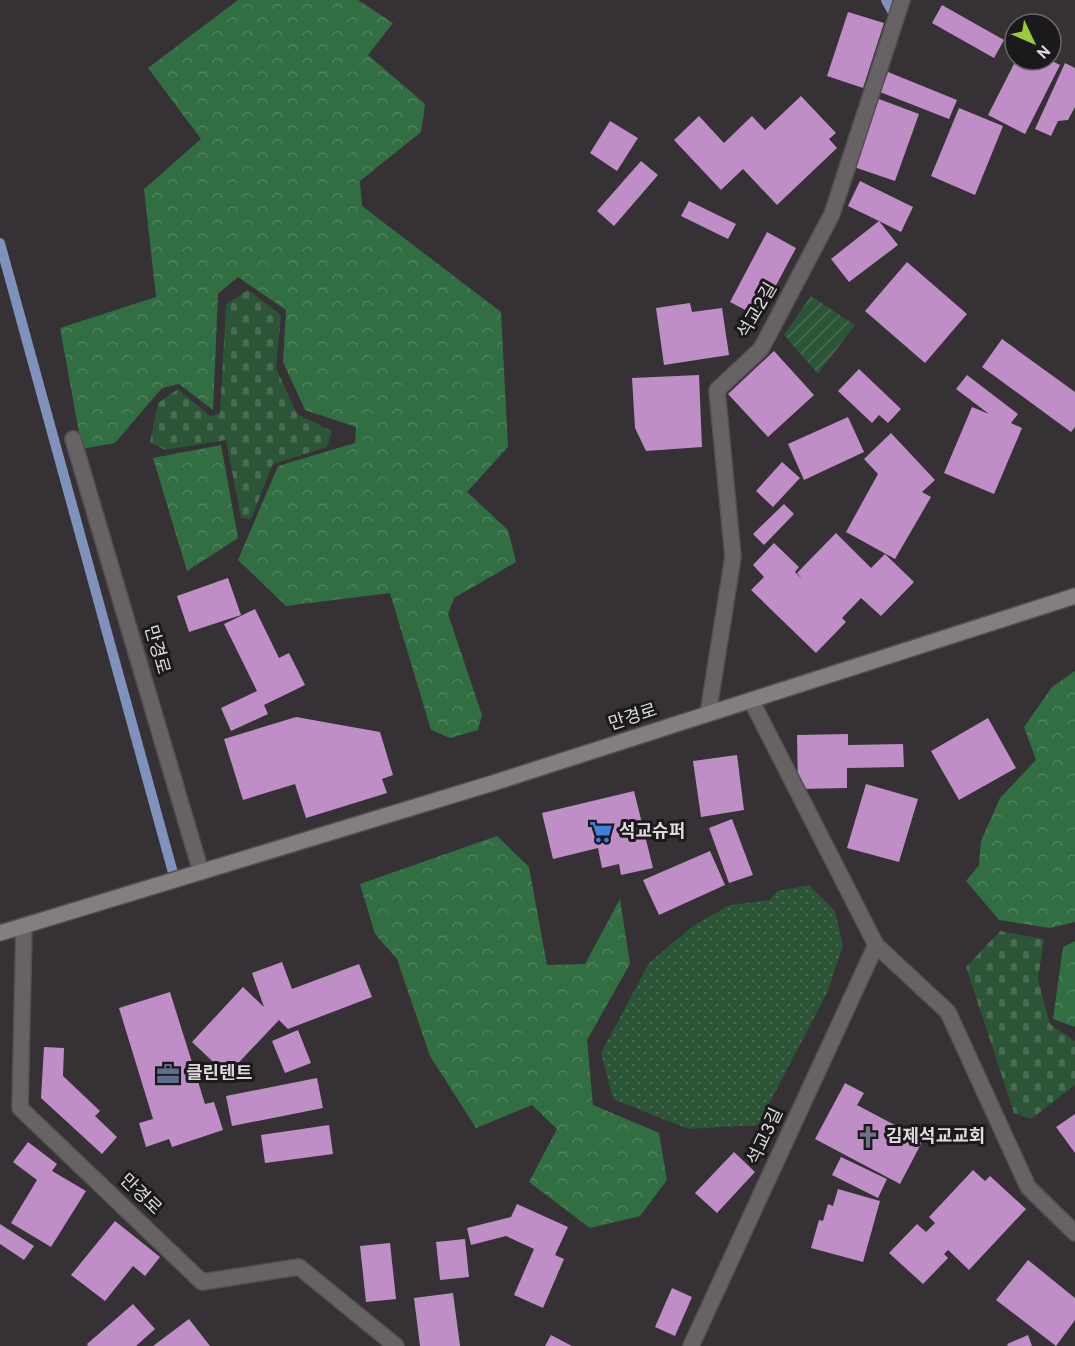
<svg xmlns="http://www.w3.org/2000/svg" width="1075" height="1346" font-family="Overpass,'Noto Sans KR',sans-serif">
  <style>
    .grass { fill: url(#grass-dots) }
    .forest { fill: url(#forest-crowns) }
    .cemetery { fill: url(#cemetery-stones) }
    .garden { fill: url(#garden-furrows) }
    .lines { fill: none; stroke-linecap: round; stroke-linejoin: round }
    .stream { stroke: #7e92bb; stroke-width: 10 }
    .building { fill: #c08ec6 }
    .street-casing { stroke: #534f53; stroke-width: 18 }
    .secondary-casing { stroke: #534f53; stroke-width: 18 }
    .street { stroke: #676364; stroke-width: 15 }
    .secondary { stroke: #847e7f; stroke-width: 15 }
    .labels { text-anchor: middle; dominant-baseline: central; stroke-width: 6; stroke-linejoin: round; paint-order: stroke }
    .street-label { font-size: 18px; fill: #dcdadc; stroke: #1b191b }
    .poi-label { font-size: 18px; font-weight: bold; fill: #dcdadc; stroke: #1b191b; text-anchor: start }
  </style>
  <defs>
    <pattern id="grass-dots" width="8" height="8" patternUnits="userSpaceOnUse" patternTransform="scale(1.5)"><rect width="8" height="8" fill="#2b5536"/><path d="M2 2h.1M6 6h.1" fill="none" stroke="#496d52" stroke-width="1.8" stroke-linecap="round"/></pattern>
    <pattern id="forest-crowns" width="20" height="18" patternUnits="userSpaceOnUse" patternTransform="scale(1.5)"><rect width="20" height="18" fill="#316f42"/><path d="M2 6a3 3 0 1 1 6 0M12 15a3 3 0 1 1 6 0" fill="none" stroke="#4e835d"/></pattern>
    <pattern id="cemetery-stones" width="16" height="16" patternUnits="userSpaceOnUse" patternTransform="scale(1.5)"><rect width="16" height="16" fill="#2b5536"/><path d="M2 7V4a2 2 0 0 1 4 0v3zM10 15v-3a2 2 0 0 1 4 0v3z" fill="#496d52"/></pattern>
    <pattern id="garden-furrows" width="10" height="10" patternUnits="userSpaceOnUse" patternTransform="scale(1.5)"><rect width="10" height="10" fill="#2b5536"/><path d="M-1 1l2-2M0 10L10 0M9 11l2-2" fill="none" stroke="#496d52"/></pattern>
  </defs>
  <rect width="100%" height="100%" fill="#353135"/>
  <!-- grass -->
  <path class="grass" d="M809,885L835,911L843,946L827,993L758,1125L688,1129L613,1099L601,1053L649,963L693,926L730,905L770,900L777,891Z"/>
  <!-- forest -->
  <path class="forest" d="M238,0H358L393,23L368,55L425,104L421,132L360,181L362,206L501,312L508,447L467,492L508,530L516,562L454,598L448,614L482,715L478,730L450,738L431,730L390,593L286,606L238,560L278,466L355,443L356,427L305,410L283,362L286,310L238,277L218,294L213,410L179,384L162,388L115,443L82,449L60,328L156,297L144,189L201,139L148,68Z
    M221,445L238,538L187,571L153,458Z
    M1075,671V922L1050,928L999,920L966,881L979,865L981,841L1000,798L1036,760L1024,727L1052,687Z
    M497,836L529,867L547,965L585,964L620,899L630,964L587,1040L593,1105L659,1133L667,1180L640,1216L590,1228L529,1182L557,1129L532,1105L476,1128L430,1056L397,959L375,934L360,884Z
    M1075,941V1027L1053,1019L1063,947Z"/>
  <!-- cemetery -->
  <path class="cemetery" d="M248,290L281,315L276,368L297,414L332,431L327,447L273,464L251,519L241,518L226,440L165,450L150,442L158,403L178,389L210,416L220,413L226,304Z
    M1000,931L1044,939L1038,979L1050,1024L1075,1041V1085L1031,1119L1014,1113L966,967Z"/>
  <!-- garden -->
  <path class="garden" d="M811,296L855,325L818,374L784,335Z"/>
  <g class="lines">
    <!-- stream -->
    <path class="stream" d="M886,0L896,18
      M0,243L175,880"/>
  </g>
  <!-- building -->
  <path class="building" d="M942,5L1004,40L994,58L932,23Z
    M848,12L884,23L863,88L827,76Z
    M1016,60H1050L1060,65L1025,134L988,115Z
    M1065,63L1075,68V107L1068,120L1058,121L1051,136L1035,129Z
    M888,72L957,100L949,119L880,92Z
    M801,96L836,133L829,139L837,148L777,205L743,169L721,190L674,140L699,116L724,143L752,116L765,130Z
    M879,99L919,114L895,181L854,167Z
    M959,108L1003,126L975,195L931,176Z
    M610,121L638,138L617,171L590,153Z
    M641,161L658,175L614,226L597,211Z
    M860,181L913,207L901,232L879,221L898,245L849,282L831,259L879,221L848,206Z
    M689,201L736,224L728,239L681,216Z
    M767,232L796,248L759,317L730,302Z
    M907,262L967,314L925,363L865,311Z
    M690,303L692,312L722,308L729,355L664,365L656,308Z
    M1002,339L1075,392V427L1071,432L982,367Z
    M774,351L814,395L768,437L728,394Z
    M859,369L901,409L888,423L879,415L872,423L838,391Z
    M699,375L702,447L646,451L635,428L632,378Z
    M967,375L1018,414L1011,423L1022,428L994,494L944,473L972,407L989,414L956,389Z
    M848,417L864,452L804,480L788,444Z
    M891,433L935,480L922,492L931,497L895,559L846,532L878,474L864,459Z
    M782,462L800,478L773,507L756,491Z
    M784,504L794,514L764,545L753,534Z
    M836,533L871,568L885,554L914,582L881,616L861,598L842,618L846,622L816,653L751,590L764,577L753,565L774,543L799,567L795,572L802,579L797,573Z
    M228,578L241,615L189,632L177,596Z
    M255,609L279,658L289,653L305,685L264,705L268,714L231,731L221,708L257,691L224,624Z
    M296,717L380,732L393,775L382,779L387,793L306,818L295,784L243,800L224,739Z
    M988,718L1016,768L959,800L931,751Z
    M848,734V745L903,744L904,767L847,768V788L798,789L797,735Z
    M737,755L744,810L701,817L693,761Z
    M866,784L918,799L899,862L847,848Z
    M634,791L653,868L621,875L619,864L602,868L598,848L553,859L542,813Z
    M732,819L753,875L729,883L709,828Z
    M710,851L725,885L659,915L643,880Z
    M282,962L292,989L359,964L372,997L288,1029L279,1020L227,1075L192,1042L243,987L264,1007L252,973Z
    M170,992L205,1104L214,1102L223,1130L172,1147L169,1139L146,1147L139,1123L153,1119L119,1008Z
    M298,1030L311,1063L285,1073L272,1041Z
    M44,1047L64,1048L63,1076L100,1111L95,1116L117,1137L102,1154L41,1098Z
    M317,1078L323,1108L232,1126L226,1096Z
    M845,1083L864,1093L857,1105L923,1140L900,1184L815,1139Z
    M1075,1114V1153L1056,1127Z
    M329,1125L333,1154L265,1163L261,1135Z
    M28,1142L57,1164L52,1171L86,1191L51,1247L11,1223L37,1180L13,1162Z
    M734,1152L755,1172L717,1213L695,1193Z
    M841,1157L887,1179L878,1198L832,1175Z
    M973,1170L985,1181L990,1176L1026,1209L969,1270L948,1250L944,1254L948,1258L923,1284L889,1253L917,1224L926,1232L935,1223L929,1217Z
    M838,1189L880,1201L863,1262L811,1248L819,1220L823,1221L828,1204L833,1206Z
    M517,1204L568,1227L555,1255L564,1259L543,1308L514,1295L534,1249L506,1236L471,1245L467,1228L511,1217Z
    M115,1221L160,1257L145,1276L133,1266L105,1301L71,1275Z
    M0,1224L34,1246L24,1260L0,1244Z
    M465,1239L469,1277L440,1280L436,1242Z
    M390,1243L396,1299L366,1302L360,1246Z
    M1028,1260L1075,1298V1320L1056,1346L996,1300Z
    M672,1288L692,1297L675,1336L655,1327Z
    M453,1293L460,1346H420L414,1298Z
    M133,1304L155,1329L136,1346H88L87,1344Z
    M189,1319L210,1346H153Z
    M551,1335L572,1346H545Z
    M1028,1335L1032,1346H1008L1007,1344Z"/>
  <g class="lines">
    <!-- street casing -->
    <g class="street-casing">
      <path id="street" d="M73,439L201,872
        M708,714L733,557L717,390L761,349L832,214L902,0
        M24,926L20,1108L202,1282L299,1267L396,1346
        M876,945L948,1012L1028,1187L1075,1233
        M691,1346L876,945L751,700"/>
    </g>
    <!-- secondary casing -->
    <g class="secondary-casing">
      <path id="secondary" d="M0,933L493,783L1075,596"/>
    </g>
    <!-- street -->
    <use href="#street" class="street"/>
    <!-- secondary -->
    <use href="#secondary" class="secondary"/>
  </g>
  <!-- icons -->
  <defs>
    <g id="supermarket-bare" transform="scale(1.8)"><path d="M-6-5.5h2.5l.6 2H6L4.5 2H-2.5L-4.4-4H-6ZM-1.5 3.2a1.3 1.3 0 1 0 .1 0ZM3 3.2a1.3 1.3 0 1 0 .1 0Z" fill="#3f7fe0" stroke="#1b191b" stroke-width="2.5" paint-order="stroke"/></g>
    <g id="office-bare" transform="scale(1.8)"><path d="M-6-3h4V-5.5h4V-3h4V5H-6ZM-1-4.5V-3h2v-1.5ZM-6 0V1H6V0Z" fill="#5c6f8a" stroke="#1b191b" stroke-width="2.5" paint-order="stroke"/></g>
    <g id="church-bare" transform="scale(1.8)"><path d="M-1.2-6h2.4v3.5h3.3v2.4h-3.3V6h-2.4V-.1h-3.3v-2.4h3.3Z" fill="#6b7280" stroke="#1b191b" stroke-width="2.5" paint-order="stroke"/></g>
  </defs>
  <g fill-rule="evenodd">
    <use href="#supermarket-bare" x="601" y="832"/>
    <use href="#office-bare" x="168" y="1074"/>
    <use href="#church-bare" x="868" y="1137"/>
  </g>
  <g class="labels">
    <!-- street labels -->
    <g class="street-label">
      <text transform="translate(758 311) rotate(-60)">석교2길</text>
      <text transform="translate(156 650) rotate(74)">만경로</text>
      <text transform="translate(633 718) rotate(-18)">만경로</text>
      <text transform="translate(766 1137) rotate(-65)">석교3길</text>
      <text transform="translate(140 1195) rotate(44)">만경로</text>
    </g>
    <!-- poi labels -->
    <g class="poi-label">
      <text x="619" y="832">석교슈퍼</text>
      <text x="186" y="1074">클린텐트</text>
      <text x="886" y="1137">김제석교교회</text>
    </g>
  </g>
  <!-- north arrow -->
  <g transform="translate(1033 42) rotate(134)"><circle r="28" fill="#1b191b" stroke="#686668" stroke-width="1.5"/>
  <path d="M0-4.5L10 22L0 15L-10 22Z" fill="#98cb37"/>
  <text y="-9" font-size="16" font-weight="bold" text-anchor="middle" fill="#dcdadc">N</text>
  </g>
</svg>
